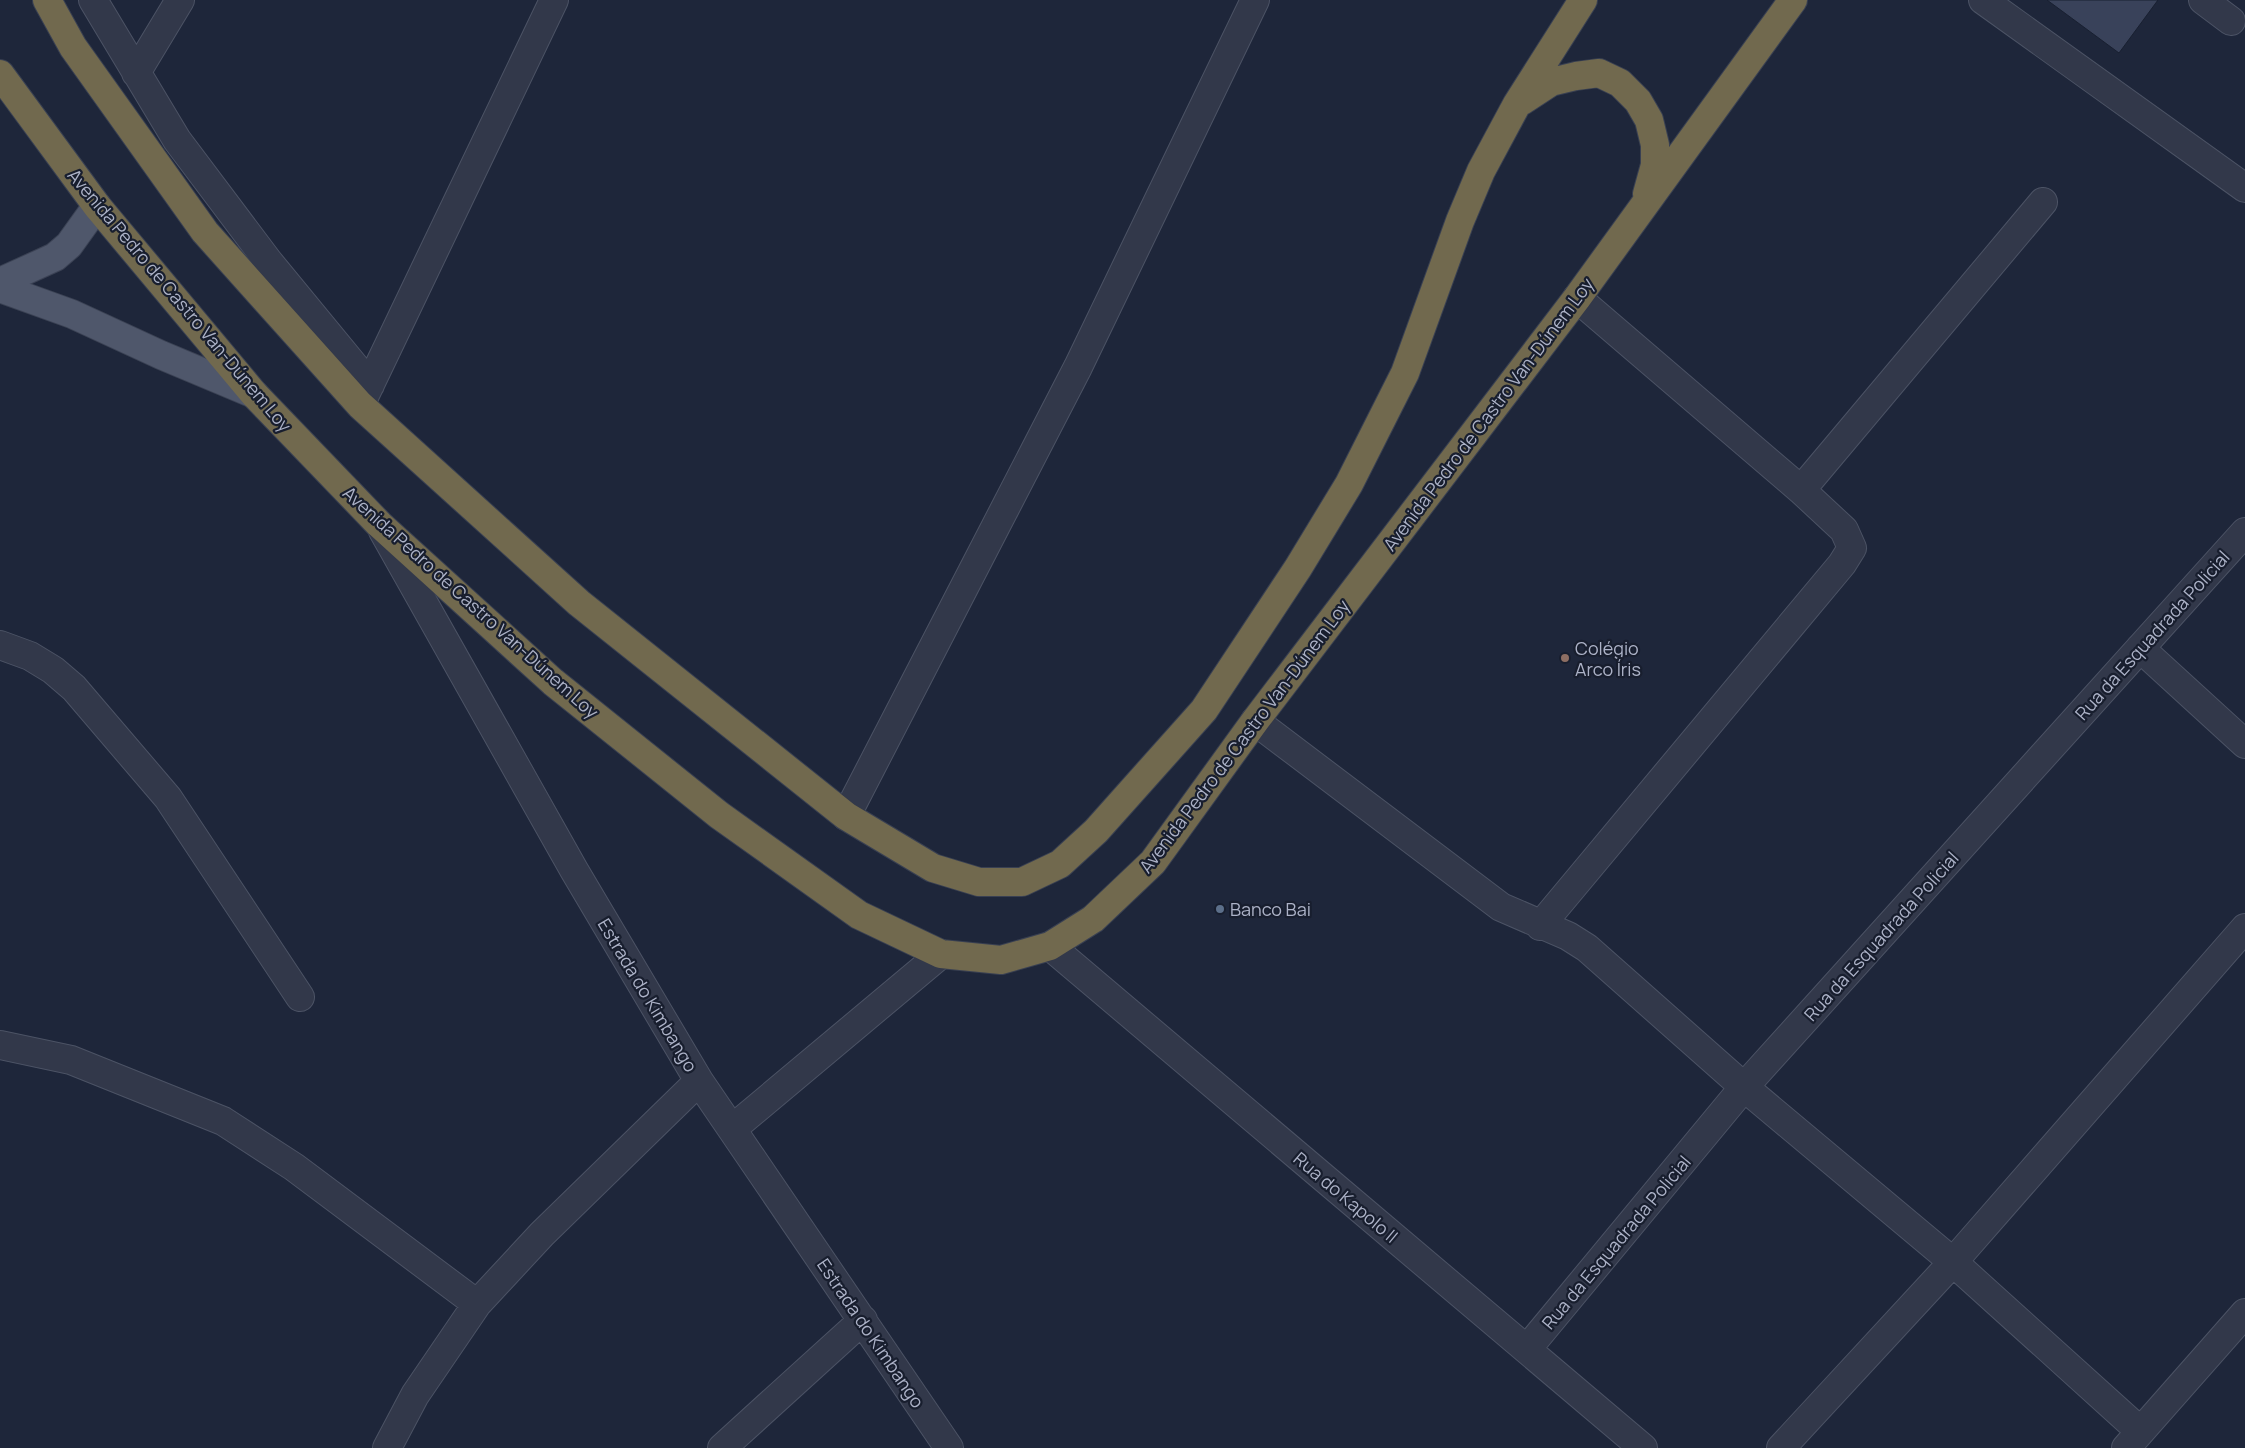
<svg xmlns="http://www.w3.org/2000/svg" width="2245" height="1448" font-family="Manrope,sans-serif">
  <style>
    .building { fill: #39425a; stroke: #192031 }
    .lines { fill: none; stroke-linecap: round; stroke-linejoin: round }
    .minor-casing { stroke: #4c5365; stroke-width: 30 }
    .major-casing { stroke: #3b4254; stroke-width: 30 }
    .highway-casing { stroke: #394052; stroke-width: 30 }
    .minor { stroke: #32384a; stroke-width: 28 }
    .major { stroke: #4f576b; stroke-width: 28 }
    .highway { stroke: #71694e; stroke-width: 28 }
    .education-dot { fill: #8d6e63; stroke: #181e2e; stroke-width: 2 }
    .service-dot { fill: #5c6f8a; stroke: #181e2e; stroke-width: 2 }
    .labels { text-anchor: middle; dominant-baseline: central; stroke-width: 4.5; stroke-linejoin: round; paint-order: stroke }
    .street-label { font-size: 18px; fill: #acb2c7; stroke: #181e2e }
    .poi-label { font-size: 18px; fill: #acb2c7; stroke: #181e2e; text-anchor: start }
  </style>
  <rect width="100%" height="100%" fill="#1e263a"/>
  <!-- building -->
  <path class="building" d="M2047,0H2158L2119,53Z"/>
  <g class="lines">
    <!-- minor casing -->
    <g class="minor-casing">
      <path id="minor" d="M93,0L177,140L268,261L370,385
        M1983,0L2245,188
        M2203,0L2231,21
        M136,73L180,0
        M363,399L554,0
        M1801,490L2043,202
        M383,531L574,870L699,1081L949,1448
        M0,645L30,656L53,670L74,688L168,798L300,997
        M2140,648L2245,744
        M1255,721L1501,907L1568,936L1587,948L1744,1087L1953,1262L2140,1431
        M846,816L1078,367L1255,0
        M1540,926L1842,564L1852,548L1844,530L1801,490L1577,298
        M1050,946L1643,1448
        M0,1045L71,1060L223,1121L294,1167L477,1304
        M732,1129L941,954
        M1527,1349L1744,1087L2245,532
        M387,1448L415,1395L477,1304L542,1234L699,1081
        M722,1448L863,1320
        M1781,1448L1953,1262L2245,928
        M2126,1448L2245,1313"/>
    </g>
    <!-- major casing -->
    <g class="major-casing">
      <path id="major" d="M0,282L55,257L69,245L97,206
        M0,288L72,314L161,355L254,394"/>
    </g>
    <!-- highway casing -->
    <g class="highway-casing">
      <path id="highway" d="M47,0L73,47L205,232L360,405L579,603L846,816L933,868L979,882H1022L1060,864L1096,831L1204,710L1298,568L1349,484L1405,373L1460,221L1481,171L1517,104L1583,0
        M0,74L97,206L254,394L379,524L553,682L719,815L859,915L941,954L1001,960L1050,946L1093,919L1153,862L1255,721L1577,298L1793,0
        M1522,101L1551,82L1576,76L1599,73L1620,83L1638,101L1649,120L1655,145V165L1647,194"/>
    </g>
    <!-- minor -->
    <use href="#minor" class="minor"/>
    <!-- major -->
    <use href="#major" class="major"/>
    <!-- highway -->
    <use href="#highway" class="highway"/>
  </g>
  <!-- markers -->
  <circle class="education-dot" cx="1565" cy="658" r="5"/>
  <circle class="service-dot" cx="1220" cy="909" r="5"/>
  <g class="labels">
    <!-- street labels -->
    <g class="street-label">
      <text transform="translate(180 300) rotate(50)">Avenida Pedro de Castro Van-Dúnem Loy</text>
      <text transform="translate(1488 414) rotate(-53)">Avenida Pedro de Castro Van-Dúnem Loy</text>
      <text transform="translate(471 602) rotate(42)">Avenida Pedro de Castro Van-Dúnem Loy</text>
      <text transform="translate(2152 635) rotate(-48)">Rua da Esquadrada Policial</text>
      <text transform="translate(1244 736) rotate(-53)">Avenida Pedro de Castro Van-Dúnem Loy</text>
      <text transform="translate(1881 936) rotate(-48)">Rua da Esquadrada Policial</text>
      <text transform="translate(648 995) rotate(59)">Estrada do Kimbango</text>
      <text transform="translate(1346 1197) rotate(40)">Rua do Kapolo II</text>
      <text transform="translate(1616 1242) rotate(-50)">Rua da Esquadrada Policial</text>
      <text transform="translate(871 1333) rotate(56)">Estrada do Kimbango</text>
    </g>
    <!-- poi labels -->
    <g class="poi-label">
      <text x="1575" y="648">Colégio<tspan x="1575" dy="21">Arco Íris</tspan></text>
      <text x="1230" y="909">Banco Bai</text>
    </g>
  </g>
</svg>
